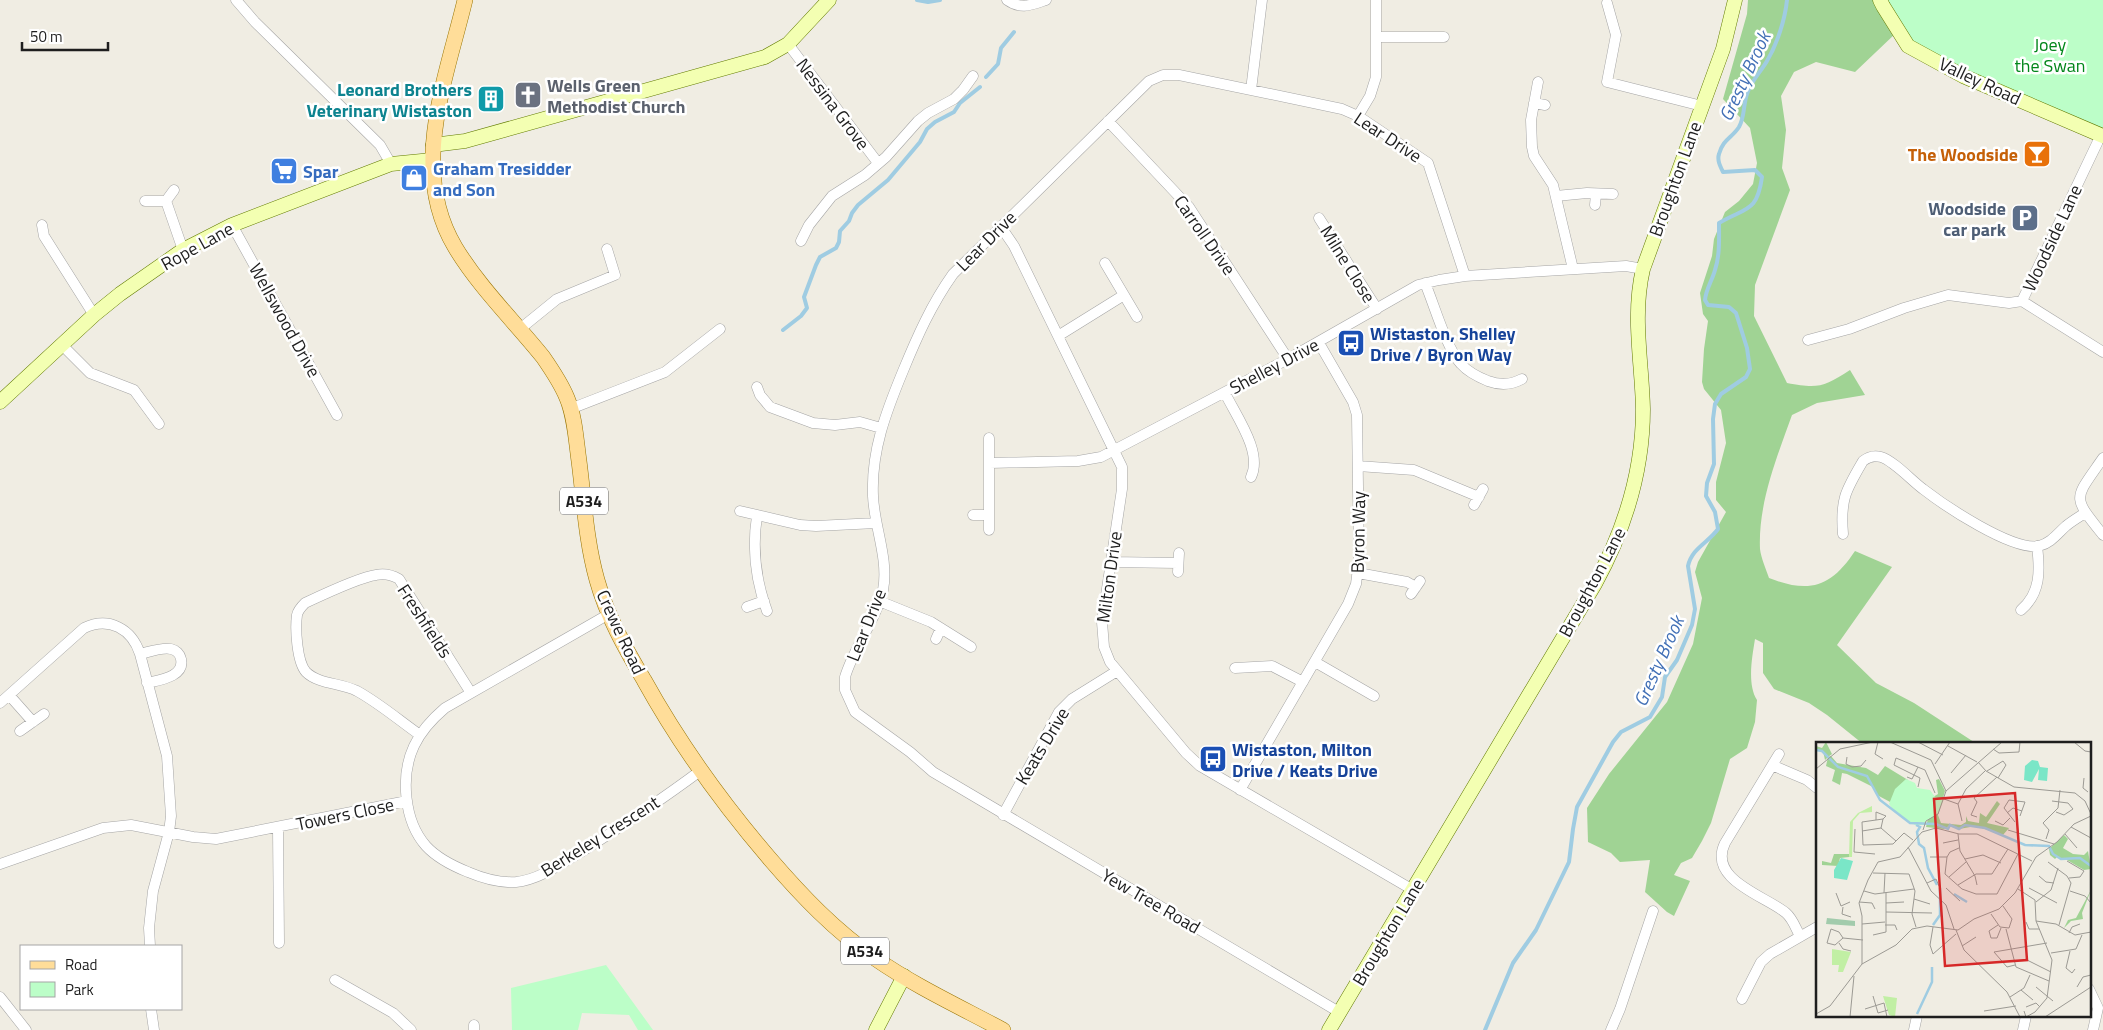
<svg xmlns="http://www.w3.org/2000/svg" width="2103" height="1030" font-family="'Titillium Web',sans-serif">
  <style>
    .forest { fill: #a0d394 }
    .park { fill: #bcfec8 }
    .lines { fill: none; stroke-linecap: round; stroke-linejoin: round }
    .stream { stroke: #9fcce2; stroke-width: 4 }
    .street-casing { stroke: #a5a5a5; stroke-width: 11 }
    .secondary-casing { stroke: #617a00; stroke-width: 15 }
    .primary-casing { stroke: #987400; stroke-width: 16 }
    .street { stroke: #fff; stroke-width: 10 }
    .secondary { stroke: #f3ffb2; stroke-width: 14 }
    .primary { stroke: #fd9; stroke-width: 15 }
    .labels { text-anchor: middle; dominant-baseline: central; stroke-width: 5; stroke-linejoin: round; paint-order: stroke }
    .shield { fill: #fff; stroke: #626262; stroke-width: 1 }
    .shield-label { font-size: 16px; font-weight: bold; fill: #1e1e1e }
    .park-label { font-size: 18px; fill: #02861a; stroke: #fff }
    .street-label { font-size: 18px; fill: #1e1e1e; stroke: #fff }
    .worship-label { font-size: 18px; font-weight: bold; fill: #5b616d; stroke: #fff; text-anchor: start }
    .culture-label { font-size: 18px; font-weight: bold; fill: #0d838f; stroke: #fff; text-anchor: end }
    .food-label { font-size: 18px; font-weight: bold; fill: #c56008; stroke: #fff; text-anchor: end }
    .shop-label { font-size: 18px; font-weight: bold; fill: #366cbe; stroke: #fff; text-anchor: start }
    .service-label { font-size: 18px; font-weight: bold; fill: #4e5e75; stroke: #fff; text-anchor: end }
    .transit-label { font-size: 18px; font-weight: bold; fill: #164399; stroke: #fff; text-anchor: start }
    .water-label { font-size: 19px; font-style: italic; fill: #4270b6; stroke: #fff }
    .inset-river { fill: none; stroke: #9fcce2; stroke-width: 2.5 }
    .inset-road { fill: none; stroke: #9c9a94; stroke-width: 1 }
    .view { fill: #d62828; fill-opacity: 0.15; stroke: #d62828; stroke-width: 2.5 }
    .inset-edge { fill: none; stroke: #1e1e1e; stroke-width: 2.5 }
  </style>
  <rect width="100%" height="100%" fill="#f0ede3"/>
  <!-- forest -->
  <path class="forest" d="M1748,0H2103L1896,33L1855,72L1816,62L1794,72L1781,96L1786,130L1782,168L1790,190L1755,285L1754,316L1787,383C1818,389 1824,387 1850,370L1865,395L1817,403L1792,415C1777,457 1758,503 1760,549C1761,558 1766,569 1769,578C1810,594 1831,587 1855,551L1892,567L1837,645L1876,683L1914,703L1977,744H1863L1827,715L1809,703L1774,689L1763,673V643L1755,639C1752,658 1747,684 1757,700L1755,722L1747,748L1730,759L1711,823L1702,841L1692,858L1681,863L1674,875L1690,881L1674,916L1667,912L1645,892L1650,860L1620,862L1611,853L1588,842L1587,808L1609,774L1667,702L1693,644L1702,598L1695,572L1698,562L1726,512L1716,500V482L1726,443L1721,410L1704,389L1702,382L1704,349L1708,321L1703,314L1700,293L1712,256L1714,239L1725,212L1739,201L1753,184L1757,163L1750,128L1723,99L1747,14Z"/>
  <!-- park -->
  <path class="park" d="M1880,0H2103V129L1908,46Z
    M606,965L653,1030H638L629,1015L582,1013L578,1030H512L511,988Z"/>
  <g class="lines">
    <!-- stream -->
    <path class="stream" d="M917,0L928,2L940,0
      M986,77L998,64L1001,48L1014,32
      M783,330L801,316L807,308L804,297L816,265L820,257L836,248L839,242L840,231L849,221L852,213L858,205L888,180L920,142L927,129L935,122L954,112L960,103L980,87
      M1485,1030L1513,963L1536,930L1569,862L1573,829L1577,807L1613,742L1621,732L1650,717L1662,697L1665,677L1677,660L1692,625L1695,609L1688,566C1692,548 1708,543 1718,529L1715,512L1706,496L1707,483L1714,464L1713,419L1715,404L1721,394L1746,377L1750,369L1747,348L1736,313L1729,307L1708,305L1705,300C1706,289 1712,281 1715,270C1720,255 1719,239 1719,223C1746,207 1757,213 1762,177L1755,170L1723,172C1720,166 1717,160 1719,154C1723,139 1732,138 1739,127C1745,116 1743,105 1747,94C1751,81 1760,73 1767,61C1777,44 1785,20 1787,0"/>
    <!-- street casing -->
    <g class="street-casing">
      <path id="street" d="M236,0L255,22L380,145L391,164
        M1007,0C1021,10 1031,5 1046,0
        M1607,3L1616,35L1607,82L1702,106
        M1377,37H1444
        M788,44L878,163
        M1538,82L1531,120L1532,147L1534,156L1553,185L1573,269
        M1251,90L1262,0
        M1534,103L1545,105
        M1358,116L1370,96L1376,77V0
        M1108,121L1189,207L1288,359
        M1556,196L1587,193L1613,194
        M145,201H166L174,190
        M166,201L183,250
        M1595,205L1596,194
        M1319,218L1377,309
        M42,225L44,236L94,315
        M232,225L337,415
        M1001,227L1014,246L1122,467V489L1102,622L1104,647L1110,662L1186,753L1200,766L1413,890
        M801,241L809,225L832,196L865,175L886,157L918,121L928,113L954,99L963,90L973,76
        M1105,263L1137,317
        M1425,283C1434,304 1447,350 1461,364C1468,372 1478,377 1488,381C1499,385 1511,385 1522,379
        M2022,301L2103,352
        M520,329L557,299L615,275L607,249
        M1058,336L1124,295
        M1808,340L1849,329L1904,308L1948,295L2009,303L2022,301L2101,135
        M61,344L90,373L134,390L159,424
        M757,387L760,395L770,407L813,423L835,425L860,422L881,428
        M1225,393C1236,416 1263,452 1251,477
        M570,409L665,372L720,329
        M989,438V530
        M2103,458C2074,500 2071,495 2103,535
        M990,463L1078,461L1101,457L1288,359L1418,285L1439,280L1465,276L1626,266L1643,269
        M1358,466L1414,470L1479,497
        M1474,505L1483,489
        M740,511L800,525L816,526L876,523
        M973,515H989
        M757,516C752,548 756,581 767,611
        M1843,534C1840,499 1846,490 1863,461C1868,457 1874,455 1881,457C1894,461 1912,481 1923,489C1945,506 2012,551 2039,546C2051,543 2057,534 2066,526C2072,521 2079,517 2085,513
        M1110,562L1178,563
        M1178,572L1179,553
        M1358,573L1407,582L1416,587
        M1411,594L1420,581
        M879,601L931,622L971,647
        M747,607L764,601
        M2021,610C2041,593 2040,570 2037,546
        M609,614L445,708C432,719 421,731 414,746C400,776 404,821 426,846C437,858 453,866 468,872C482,878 500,883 516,882C539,880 562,863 581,852C622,826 661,800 700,771
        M936,639L941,628
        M140,654C149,652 162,647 171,649C176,650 180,654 181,659C185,677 159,680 147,683
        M1315,662L1374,696
        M1235,668L1272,666L1303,682
        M9,695L33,722
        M0,703L84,628C109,616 132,629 140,654L167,756L171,816L169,832L153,891L149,928L150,946
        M20,731L44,714
        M420,735C400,721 379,703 357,691C341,683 318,684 306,672C297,662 295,629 297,615C298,610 302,606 305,603C322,595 360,577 376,575C384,573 392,575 399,579L471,693
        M1779,754L1725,843C1707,880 1766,896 1786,913C1793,919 1796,929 1800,936
        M1774,766L1807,780L1817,788
        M1240,790L1348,604L1356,584L1359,560L1357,415L1353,402L1319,343
        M1003,815L1059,712L1072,699L1117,671
        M278,828L279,943
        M0,864L103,828L131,825L193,837L216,839L407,801
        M335,980L393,1013L411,1030
        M2089,989L2098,1008L2093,1030
        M0,997L26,1030
        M1742,999L1761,962L1770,954L1817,927
        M151,1009L154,1030
        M1339,1012L933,772L910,752L855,712L845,690V677C854,647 876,620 883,590C889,559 874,526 873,496C871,451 886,412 903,371C917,337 931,305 953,274L1149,81L1163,75H1179L1342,109L1358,116L1428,163L1465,276
        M474,1030V1025
        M1611,1030L1620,1009L1653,911
        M1914,1030L1917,1016
        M2023,1030L2026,1016"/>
    </g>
    <!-- secondary casing -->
    <g class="secondary-casing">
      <path id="secondary" d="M1880,0L1883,6L1908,46L1963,76L2103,136
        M433,145L465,141L765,57L788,44L829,0
        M0,402L94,315L120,294L183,250L232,225L391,164L432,160
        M876,1030L904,976
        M1329,1030L1595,584C1625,529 1643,472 1643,409C1642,362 1632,316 1643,269L1723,49L1735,0"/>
    </g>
    <!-- primary casing -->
    <g class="primary-casing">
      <path id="primary" d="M465,0C446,79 409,170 455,247C479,287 514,321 543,357C552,370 561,383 567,398C575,417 576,440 579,461C584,500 586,541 597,580C607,616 625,648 644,680C680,745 722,803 770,859C801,895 835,931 876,959C915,986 960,1007 1003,1030"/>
    </g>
    <!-- street -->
    <use href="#street" class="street"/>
    <!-- secondary -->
    <use href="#secondary" class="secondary"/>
    <!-- primary -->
    <use href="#primary" class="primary"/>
  </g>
  <!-- icons -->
  <defs>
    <g id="church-square" transform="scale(1.4375)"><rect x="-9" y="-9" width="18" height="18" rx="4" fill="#6b7280" stroke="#fff"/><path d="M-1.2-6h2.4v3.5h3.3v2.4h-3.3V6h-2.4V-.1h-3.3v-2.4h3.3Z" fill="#fff"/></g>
    <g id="building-square" transform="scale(1.4375)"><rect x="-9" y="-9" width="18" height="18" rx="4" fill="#0f9aa8" stroke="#fff"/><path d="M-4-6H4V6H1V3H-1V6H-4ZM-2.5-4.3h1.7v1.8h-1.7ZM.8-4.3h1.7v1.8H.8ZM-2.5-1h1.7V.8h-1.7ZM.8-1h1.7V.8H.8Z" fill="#fff"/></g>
    <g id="bar-square" transform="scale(1.4375)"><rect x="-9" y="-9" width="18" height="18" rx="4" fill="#e8710a" stroke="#fff"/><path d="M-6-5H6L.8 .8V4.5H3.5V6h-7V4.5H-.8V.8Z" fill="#fff"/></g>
    <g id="supermarket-square" transform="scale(1.4375)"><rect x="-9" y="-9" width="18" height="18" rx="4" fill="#3f7fe0" stroke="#fff"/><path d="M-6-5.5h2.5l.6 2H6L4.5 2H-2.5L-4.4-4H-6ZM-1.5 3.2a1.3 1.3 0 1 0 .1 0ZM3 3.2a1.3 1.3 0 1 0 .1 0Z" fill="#fff"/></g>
    <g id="shop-square" transform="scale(1.4375)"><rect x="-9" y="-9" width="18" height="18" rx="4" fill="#3f7fe0" stroke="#fff"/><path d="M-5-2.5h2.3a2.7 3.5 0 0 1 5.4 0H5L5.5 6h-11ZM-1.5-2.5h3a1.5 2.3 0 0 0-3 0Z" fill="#fff"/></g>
    <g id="parking-square" transform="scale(1.4375)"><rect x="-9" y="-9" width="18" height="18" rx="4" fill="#5c6f8a" stroke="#fff"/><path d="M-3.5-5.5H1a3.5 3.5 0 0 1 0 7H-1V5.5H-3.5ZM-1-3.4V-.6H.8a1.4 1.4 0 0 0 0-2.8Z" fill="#fff"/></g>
    <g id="bus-square" transform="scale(1.4375)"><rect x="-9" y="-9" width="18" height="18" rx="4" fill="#1a4fb4" stroke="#fff"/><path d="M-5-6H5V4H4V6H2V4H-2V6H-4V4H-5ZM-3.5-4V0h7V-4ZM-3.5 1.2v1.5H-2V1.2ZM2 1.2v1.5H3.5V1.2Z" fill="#fff"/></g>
  </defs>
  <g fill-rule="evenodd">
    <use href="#church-square" x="528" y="95"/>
    <use href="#building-square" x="491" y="99"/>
    <use href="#bar-square" x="2037" y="154"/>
    <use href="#supermarket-square" x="284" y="171"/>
    <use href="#shop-square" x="414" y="178"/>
    <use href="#parking-square" x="2025" y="218"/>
    <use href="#bus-square" x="1351" y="343"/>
    <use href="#bus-square" x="1213" y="759"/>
  </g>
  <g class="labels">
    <!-- shield labels -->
    <g class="shield">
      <rect x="560" y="487.5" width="48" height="27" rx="4"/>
      <rect x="841" y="937.5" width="48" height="27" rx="4"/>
    </g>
    <g class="shield-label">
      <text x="584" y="501">A534</text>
      <text x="865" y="951">A534</text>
    </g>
    <!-- park labels -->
    <g class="park-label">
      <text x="2050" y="44">Joey<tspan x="2050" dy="21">the Swan</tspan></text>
    </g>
    <!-- street labels -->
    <g class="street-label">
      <text transform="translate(1980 81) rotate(25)">Valley Road</text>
      <text transform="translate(833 104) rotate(53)">Nessina Grove</text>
      <text transform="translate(1388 137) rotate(33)">Lear Drive</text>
      <text transform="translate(1675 179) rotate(-70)">Broughton Lane</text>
      <text transform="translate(1205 235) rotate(55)">Carroll Drive</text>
      <text transform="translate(2052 238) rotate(-65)">Woodside Lane</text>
      <text transform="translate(986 241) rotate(-45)">Lear Drive</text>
      <text transform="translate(197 246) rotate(-29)">Rope Lane</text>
      <text transform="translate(1348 264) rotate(58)">Milne Close</text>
      <text transform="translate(285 320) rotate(61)">Wellswood Drive</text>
      <text transform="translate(1274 366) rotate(-28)">Shelley Drive</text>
      <text transform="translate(1358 532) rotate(-89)">Byron Way</text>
      <text transform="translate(1109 577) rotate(-82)">Milton Drive</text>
      <text transform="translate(1592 582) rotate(-62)">Broughton Lane</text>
      <text transform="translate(425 621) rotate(57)">Freshfields</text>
      <text transform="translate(866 625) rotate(-68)">Lear Drive</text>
      <text transform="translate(621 632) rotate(65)">Crewe Road</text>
      <text transform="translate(1042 746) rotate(-59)">Keats Drive</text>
      <text transform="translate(345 814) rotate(-12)">Towers Close</text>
      <text transform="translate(600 836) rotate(-32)">Berkeley Crescent</text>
      <text transform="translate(1151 901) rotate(30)">Yew Tree Road</text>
      <text transform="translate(1388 932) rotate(-59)">Broughton Lane</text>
    </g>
    <!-- worship labels -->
    <g class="worship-label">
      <text x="547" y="85">Wells Green<tspan x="547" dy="21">Methodist Church</tspan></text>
    </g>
    <!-- culture labels -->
    <g class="culture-label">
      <text x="472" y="89">Leonard Brothers<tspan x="472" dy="21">Veterinary Wistaston</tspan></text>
    </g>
    <!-- food labels -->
    <g class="food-label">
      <text x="2018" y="154">The Woodside</text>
    </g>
    <!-- shop labels -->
    <g class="shop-label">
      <text x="433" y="168">Graham Tresidder<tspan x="433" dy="21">and Son</tspan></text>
      <text x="303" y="171">Spar</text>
    </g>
    <!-- service labels -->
    <g class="service-label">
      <text x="2006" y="208">Woodside<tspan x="2006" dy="21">car park</tspan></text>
    </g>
    <!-- transit labels -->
    <g class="transit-label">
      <text x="1370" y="333">Wistaston, Shelley<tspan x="1370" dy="21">Drive / Byron Way</tspan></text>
      <text x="1232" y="749">Wistaston, Milton<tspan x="1232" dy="21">Drive / Keats Drive</tspan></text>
    </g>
    <!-- water labels -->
    <g class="water-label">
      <text transform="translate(1744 76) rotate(-65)">Gresty Brook</text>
      <text transform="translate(1658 661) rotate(-66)">Gresty Brook</text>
    </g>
  </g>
  <!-- overview -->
  <g transform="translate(1816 742)">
    <rect width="275" height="275" fill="#f0ede3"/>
    <path d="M56,64V70L44,71L37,79L36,115H33L34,80L42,71ZM16,207L35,210L27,230H22L23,223H16ZM67,254L81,256L79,275L73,273Z" fill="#c1efa4"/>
    <path d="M10,0L16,12L12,15L15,14L21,21L50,26L62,33L69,24L92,38L76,61L61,53L57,45L31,32L26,31L24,43L16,39L19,28L10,24L12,15L9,18L7,9H0V4L6,6ZM123,37L129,49L122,73L125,81L145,83L150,80V74L152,79L163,81L164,71L170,75L181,59L184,62L171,81L193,86L187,93L160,84L143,87L133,84L128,87L110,85L117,55L122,52L120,38ZM248,93L252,97L247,106L257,112L268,113L272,109L275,127L268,128L251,118L241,115L239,117L234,113L233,107ZM18,112H33V115L24,116L22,124L6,123V119L15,121ZM275,148L266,171L267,177L255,179L248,186L252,178L260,176Z" fill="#a0d394"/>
    <path d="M11,176L39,179V184L10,182Z" fill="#a2cbac"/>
    <path d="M90,37L99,41L101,46L114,48L119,55L128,57L122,72L111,78L108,83H99L79,70L73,62L79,47Z" fill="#bcfec8"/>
    <path d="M216,18L222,19L224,25L232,26L231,39L222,38L223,27L216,40L208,38L209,24ZM25,116L37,119L31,138L18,136V128Z" fill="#7ae6c7"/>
    <path class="inset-river" d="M0,8L6,9L22,25L51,34L64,58L94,81L120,82L132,87L134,83L143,87L149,83L169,86L209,103L233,104L237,112L245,117L264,116L275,124M100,83L104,85L101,90L103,102L108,106L112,126L121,143M138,152L151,160M117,183L124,173V146M101,272L116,240V225"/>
    <path class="inset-road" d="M62,0L59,12L67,17M74,0L115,18L130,49M102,0L127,13M258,0L269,9L275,10M132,4L161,20M177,7L183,11L203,10L204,0M31,15L30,22L36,25L45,24L50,18M162,20L170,29L198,45L259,51L269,59L275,72M119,22L134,0M0,27L24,7L57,0M171,29L187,19L190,23L182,36M135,31L150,13M91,35L96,37L102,25M268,36L267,46L272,50M102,45L104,36L78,23L80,16L109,28L119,51M158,56L181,35M158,56L161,60L155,73L161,75M128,57L142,62L146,79M236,59L252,61L257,67L248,73L240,70M142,62L150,47L169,29M191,71L197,66L206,69M60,78V70L70,74L67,77M179,79L187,83L194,76M199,80L188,66L193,58L209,60L204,74M255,85L275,96M65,86L67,77L46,80L47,103L77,102L88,91L97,98M65,86L80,99M39,87L38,110L59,112M107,88L110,79L122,72L130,49L186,0M192,88L238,102M46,89L65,86M142,92L144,109L159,134L161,143M249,92L261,106M230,97L233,88L227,81L242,66L244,48M127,101L142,98M92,105L115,149L130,163L138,187M143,106L134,110L131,115L129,132L146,147L160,152H181L202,112M114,115H131M149,117L167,113L185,121M251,119L268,129L264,135L253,136M232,120L251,134L255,141L243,183M57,131L93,132M93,132L99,149L96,172L100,185M223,134L230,140L238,141M133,135L150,120M111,141L120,137L123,144M142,143L160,132H176L192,107M130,146L144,159M213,146L241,161M202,147L219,158L220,179L236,218L231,256L219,270L210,275L208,269M48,149L59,152L98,147M254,149L269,154L275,161M20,151L25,164L34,160M68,151L69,131M98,157L114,162M43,160L56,161L59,167M220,160L235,148L242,126M70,161L88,160M27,165L26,172L35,175M70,170L116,171M175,172L184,185L193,186L196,177L187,164M220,179L240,182L259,193L275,190M210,180L213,187H223M46,182L69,180M69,183H79L81,188M182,183L173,189L175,196H181L185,186M117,185L114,203L117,212L140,192M190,187L200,225L233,239M140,188L148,208L191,250L204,275M253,191L256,185L264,182M57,193L70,190V150M27,196L23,190L15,187L11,201L19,203L27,196L47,198M23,201L27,207L35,209M146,204L160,195M254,209L250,226L256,231L259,227M235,211L260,207L266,193M209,217L235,230M46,222V174L43,161L52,138L62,120L84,115L106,90L120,86L143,92H161L216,119M199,223L191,225L178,210L231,201M220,245L237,259M261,245L267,235L275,233M205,248L217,258M57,254L62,271L72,268M194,255L208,246L214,233M210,265L220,261L224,265M49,267L68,261L71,275M168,269L200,264M0,272L14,264L46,222L80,203L96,187L111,184L142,188L158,177L183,167L199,151L220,115L241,100L258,82L275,74M34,275L38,234M229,275L275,245"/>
    <path class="view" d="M199,51L211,218L129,224L118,57Z"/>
    <rect width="275" height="275" class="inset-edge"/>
  </g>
  <!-- legend -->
  <rect x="20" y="945" width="162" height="65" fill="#ffffff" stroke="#a5a5a5"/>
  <rect x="30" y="961" width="25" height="8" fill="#ffdd99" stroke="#a5a5a5"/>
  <text x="65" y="970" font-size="15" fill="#1e1e1e">Road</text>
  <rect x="30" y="982" width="25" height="15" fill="#bcfec8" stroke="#a5a5a5"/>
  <text x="65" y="995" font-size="15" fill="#1e1e1e">Park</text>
  <!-- scale -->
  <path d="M22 42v8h86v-8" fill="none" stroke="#1e1e1e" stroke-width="2.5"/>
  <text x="30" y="42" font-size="15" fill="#1e1e1e" stroke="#ffffff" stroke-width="4" paint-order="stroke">50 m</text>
</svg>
